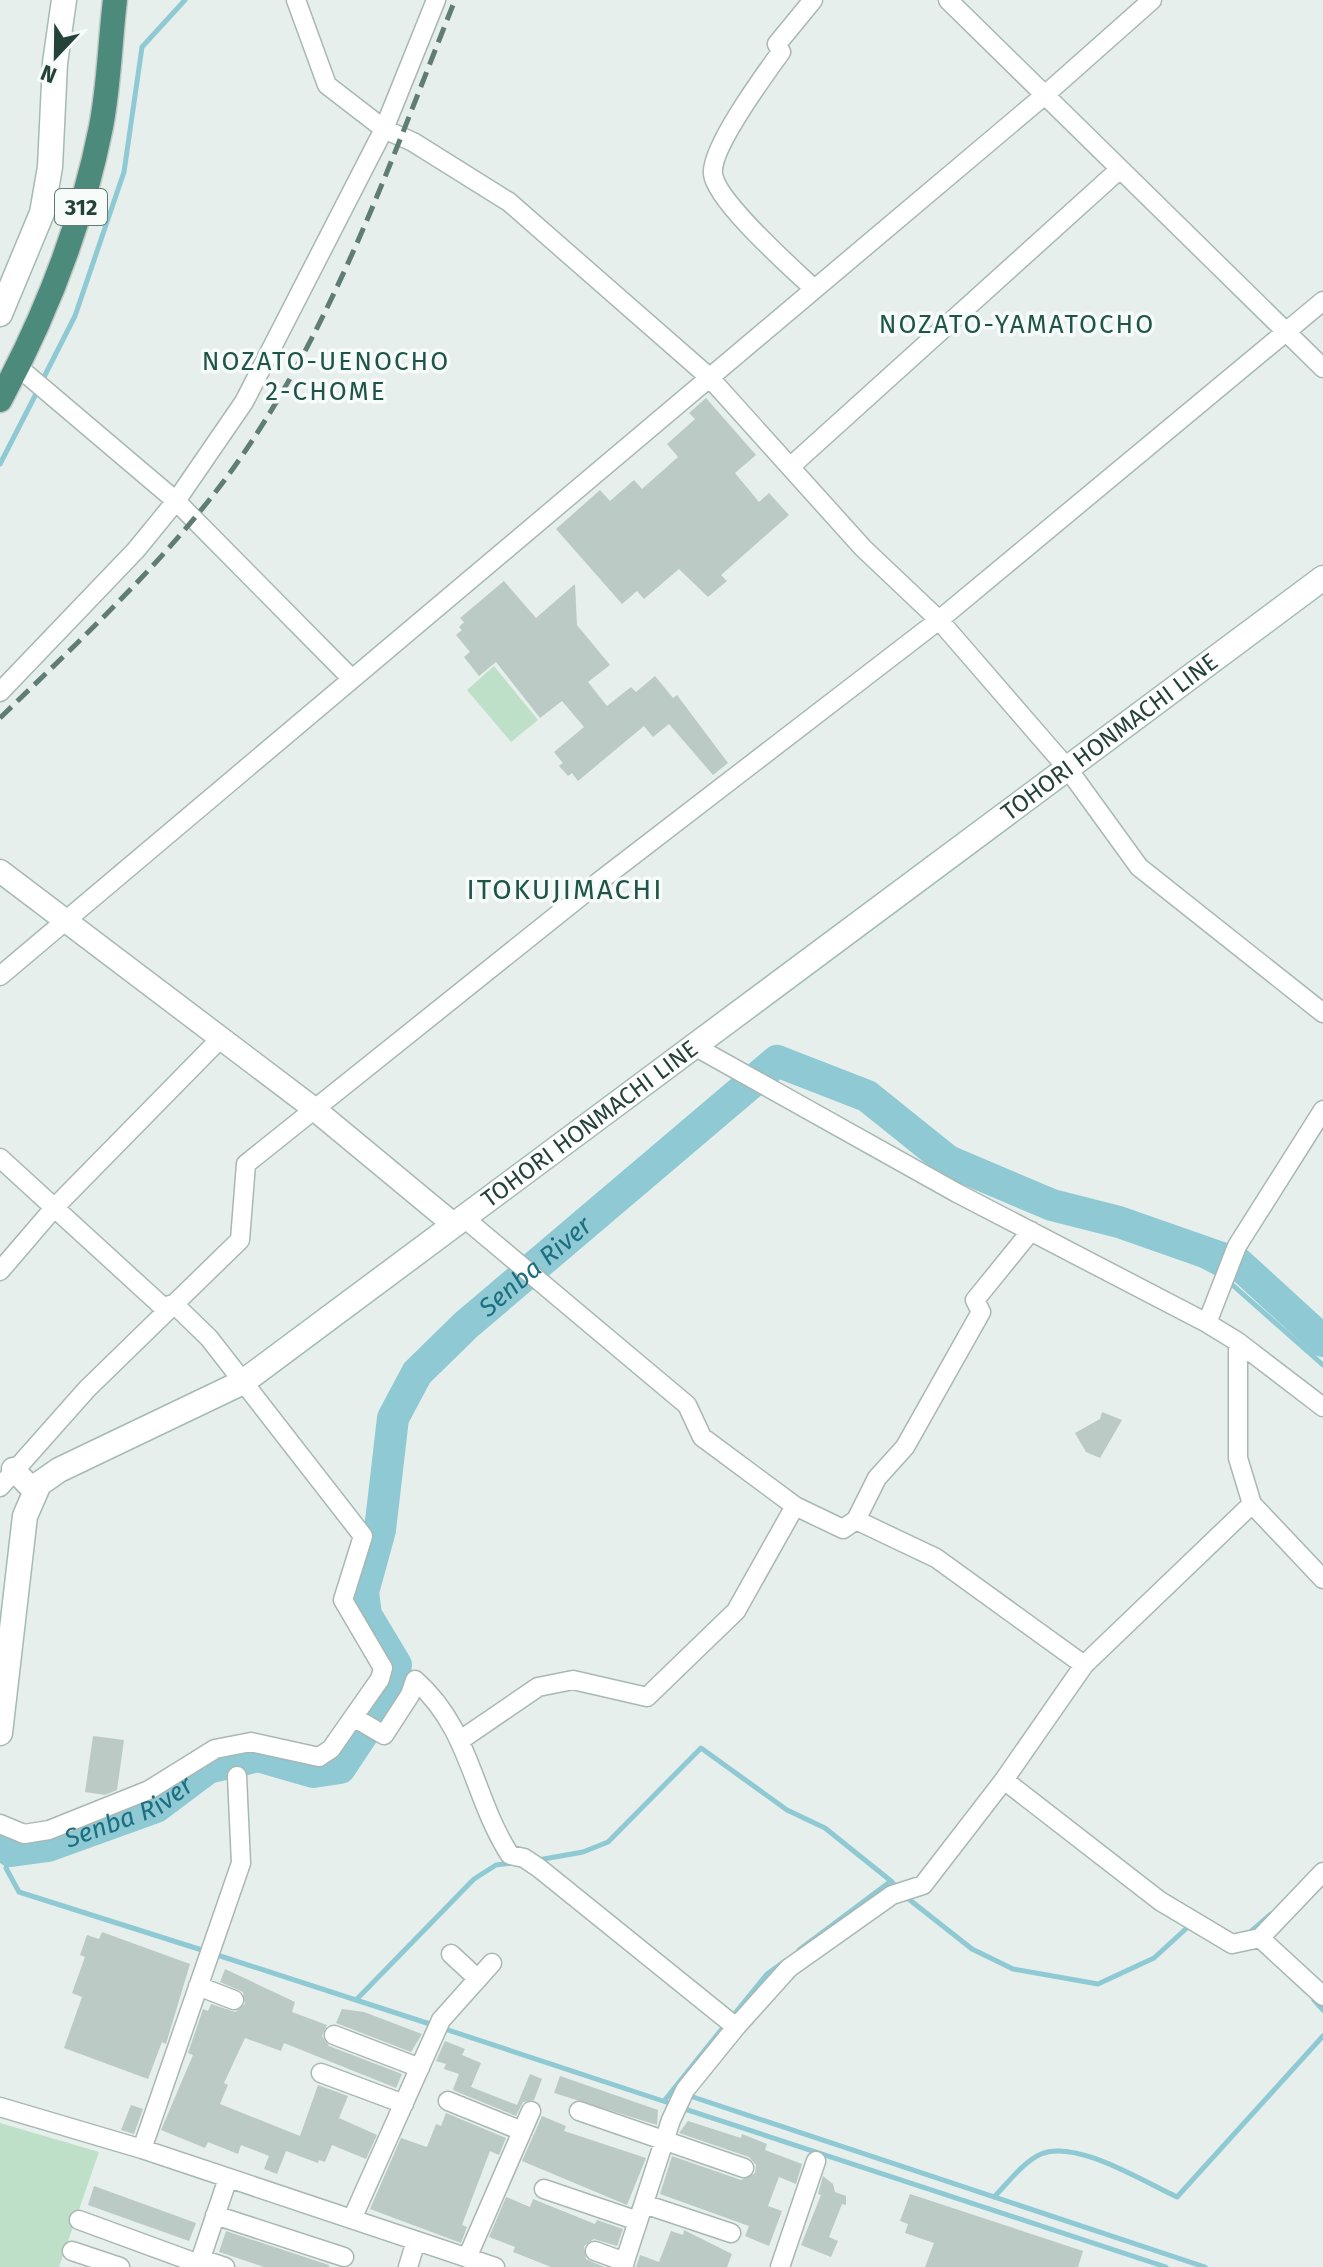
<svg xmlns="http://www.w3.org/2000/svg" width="1323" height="2267" font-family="'Fira Sans',sans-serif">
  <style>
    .green { fill: #bfe0c8 }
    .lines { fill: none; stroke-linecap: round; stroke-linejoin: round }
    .stream { stroke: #8ec9d4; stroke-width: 5 }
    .river { stroke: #8ec9d4; stroke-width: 32 }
    .building { fill: #bbcac4 }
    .minor-casing { stroke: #a8b8b2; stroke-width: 21 }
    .tertiary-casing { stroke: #a8b8b2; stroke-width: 25 }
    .secondary-casing { stroke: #a4bbb3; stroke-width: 27 }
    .trunk-casing { stroke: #c2cac8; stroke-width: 27 }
    .minor { stroke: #fff; stroke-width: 18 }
    .tertiary { stroke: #fff; stroke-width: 22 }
    .secondary { stroke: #fff; stroke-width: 24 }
    .trunk { stroke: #4c8a7c; stroke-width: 24 }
    .rail { stroke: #5f7d75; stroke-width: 5; stroke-dasharray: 16 8; stroke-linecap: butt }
    .labels { text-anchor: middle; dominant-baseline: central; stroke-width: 7; stroke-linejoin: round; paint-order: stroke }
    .shield { fill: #f7fbf9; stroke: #637a73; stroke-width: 2 }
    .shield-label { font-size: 22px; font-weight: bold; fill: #24423a }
    .street-label { font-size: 24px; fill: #24423a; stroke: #f7fbf9 }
    .neighbourhood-label { font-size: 26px; letter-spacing: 2px; fill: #1f5548; stroke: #f7fbf9 }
    .water-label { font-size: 26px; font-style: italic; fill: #1c6f80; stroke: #f7fbf9 }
    .quarter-label { font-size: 28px; letter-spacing: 2px; fill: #1f5548; stroke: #f7fbf9 }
  </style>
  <rect width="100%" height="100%" fill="#e6efeb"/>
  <!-- green -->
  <path class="green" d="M494,666L538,720L511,742L467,690Z
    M0,2123L99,2152L59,2267H0Z"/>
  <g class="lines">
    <!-- stream -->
    <path class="stream" d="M42,381L75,316L124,172L142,47L185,0
      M0,464L38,390
      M1119,1222L1220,1275
      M1228,1281L1323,1365
      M11,1851L6,1868L19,1892L205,1951
      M538,1860L583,1852L608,1842L701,1748L787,1810L825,1828L891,1881
      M906,1897L972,1949L1013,1969L1098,1984L1154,1958L1189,1926
      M1248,1934L1271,1914
      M799,1950L891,1881L899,1890
      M214,1954L433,2025
      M356,2000L474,1879L496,1865L512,1863
      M1314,2000L1323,2010
      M732,2017L767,1974L785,1961
      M442,2028L672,2104
      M687,2095L1205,2267
      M664,2101L725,2025
      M682,2108L1166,2267
      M994,2197C1008,2183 1023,2162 1041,2154C1076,2139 1144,2182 1177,2197L1323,2036"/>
    <!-- river -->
    <path class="river" id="s1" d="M0,1844L11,1851L48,1846L156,1807L208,1768L258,1756L313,1772L340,1768L393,1688L396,1665L366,1615L363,1592L380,1530L393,1418L417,1373L466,1325L777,1061L867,1096L948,1161L1052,1205L1119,1222L1239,1264L1323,1341"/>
  </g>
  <!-- building -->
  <path class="building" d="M706,398L756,455L735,473L759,502L769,493L789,515L721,575L727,581L708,597L679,569L644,599L637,591L622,604L556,529L600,490L610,501L634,480L642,489L678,457L667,444L695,419L689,413Z
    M504,581L536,618L575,584L577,625L610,665L588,682L607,706L631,687L636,692L655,676L673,698L677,695L728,763L713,775L669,724L653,737L644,726L578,781L572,773L568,776L559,766L563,763L554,752L584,727L562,701L540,718L496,662L479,676L464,657L470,652L456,635L462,630L459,627L464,622L460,618Z
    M1102,1412L1122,1420L1100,1458L1086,1452L1075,1433L1100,1419Z
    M93,1736L124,1740L117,1790L105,1795L85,1792Z
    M102,1932L190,1964L166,2044L162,2042L148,2079L64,2048L82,1997L72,1993L85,1957L80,1955L87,1935L99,1939Z
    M225,1969L295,2002L292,2012L327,2025L322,2036L329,2046L402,2074L396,2088L284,2043L281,2051L245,2038L224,2083L228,2085L220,2104L300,2136L318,2085L348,2096L339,2118L377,2135L366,2159L332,2145L325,2162L319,2160L318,2163L286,2151L277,2174L264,2169L269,2156L241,2145L238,2154L208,2142L205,2148L161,2130L193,2055L188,2053L203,2009L208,2011L211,2004L235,2012L245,2004L243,1992L220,1982Z
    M342,2009L364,2012L422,2034L411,2052L336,2023Z
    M445,2041L465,2049L462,2055L481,2063L471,2087L517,2105L530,2074L542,2079L534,2100L523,2102L516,2116L455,2091L453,2089L459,2074L444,2069L446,2064L436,2061Z
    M560,2076L658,2110L657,2125L554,2093Z
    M131,2105L143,2109L134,2134L121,2130Z
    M446,2113L506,2138L499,2155L490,2151L462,2225L467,2227L461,2243L370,2209L401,2138L427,2147L436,2124L441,2126Z
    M542,2116L566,2126L564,2131L646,2158L627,2205L522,2161Z
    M688,2121L741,2138L742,2134L767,2144L765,2150L802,2164L796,2184L779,2177L768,2206L782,2211L769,2246L745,2236L749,2226L660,2194L672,2156L741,2180L755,2173L756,2165L749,2157L679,2133Z
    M823,2176L833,2184L835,2192L846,2196V2205L842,2204L829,2237L838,2241L831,2257L801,2245L821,2195L818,2194Z
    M94,2186L196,2223L189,2241L88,2205Z
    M910,2194L1083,2251L1078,2267H925L934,2243L905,2233L908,2224L900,2221Z
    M506,2197L530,2207L533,2199L595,2224L597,2220L623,2229L617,2246L594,2239L584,2246L586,2259L604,2267H551L513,2252L515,2247L489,2237Z
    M684,2230L732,2254L727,2267H636L640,2255L659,2262L671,2231L683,2235Z
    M226,2231L329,2265V2267H264L219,2252Z"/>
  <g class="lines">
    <!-- minor casing -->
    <g class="minor-casing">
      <path id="minor" d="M296,0L327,85L384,129L413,142L509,202L709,377L863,548L939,620L1068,769L1139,867L1323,1013
        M948,0L1323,368
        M813,288C791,267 716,201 713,174C710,149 765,74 781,52L777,44L813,0
        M18,367L176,501L352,679
        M790,467L1120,169
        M0,692L136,550L176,501L244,402L384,129L436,0
        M0,976L1046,94L1152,0
        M696,1047L957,1193L1207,1323L1238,1342L1323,1407
        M0,1158L163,1307L174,1304
        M463,1217L687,1405L702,1437L795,1506L843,1529L856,1520L936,1558L1084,1665
        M0,1271L54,1208L220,1039
        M1207,1323L1237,1246L1323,1110
        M0,1487L87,1389L240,1240L246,1164L601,880L939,620L1323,301
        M1252,1504L1323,1579
        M856,1520L877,1478L905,1447L981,1312L975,1300L1031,1231
        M355,1718L384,1735L410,1695L415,1680C471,1729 472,1796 510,1855L524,1858L539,1868L736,2027
        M462,1739L538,1687L573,1680L647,1697L736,1611L795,1506
        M1004,1780L1160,1901L1232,1944L1260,1938L1323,1996
        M0,1824L24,1834L49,1830L149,1790L215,1749L251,1742L319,1757L331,1749L380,1679L383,1668L343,1600L363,1536L209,1338L174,1304
        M1260,1938L1323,1872
        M451,1954L478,1979
        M198,1986L234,2000
        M334,2035L420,2068
        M321,2073L404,2104
        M448,2101L522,2131
        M0,2107L142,2149L495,2267
        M579,2111L744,2168
        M142,2149L241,1863L237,1776
        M544,2189L638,2221
        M644,2204L731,2233
        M215,2215L344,2257
        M352,2219L441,2020L492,1963
        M79,2220L199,2264
        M72,2251L120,2267
        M595,2251L625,2262
        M467,2258L531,2111
        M201,2259L225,2267
        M198,2267L228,2178
        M408,2267L416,2241
        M623,2267L671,2120L685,2090L736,2027L789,1968L892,1895L923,1885L1004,1780L1084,1665L1252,1504L1238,1458V1342
        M780,2267L816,2161"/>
    </g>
    <!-- tertiary casing -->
    <g class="tertiary-casing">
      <path id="tertiary" d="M0,871L313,1108L453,1224
        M13,1469L35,1492"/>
    </g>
    <!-- secondary casing -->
    <g class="secondary-casing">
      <g id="secondary">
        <path d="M0,314L42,213L50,167L55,63L64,0"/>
        <path id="s2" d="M0,1733L25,1516L39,1484L59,1470L243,1382L1323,578"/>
      </g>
    </g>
    <!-- trunk casing -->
    <g class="trunk-casing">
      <path id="trunk" d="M0,400C46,315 82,222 101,127C109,86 110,42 115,0"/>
    </g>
    <!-- minor -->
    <use href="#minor" class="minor"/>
    <!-- tertiary -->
    <use href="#tertiary" class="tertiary"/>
    <!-- secondary -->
    <use href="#secondary" class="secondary"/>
    <!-- trunk -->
    <use href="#trunk" class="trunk"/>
    <!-- rail -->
    <path class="rail" d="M0,718C81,639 165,562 232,470C333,329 391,160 455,0"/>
  </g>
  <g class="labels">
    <!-- shield labels -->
    <rect class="shield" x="55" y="189" width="52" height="36" rx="6"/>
    <g class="shield-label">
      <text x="81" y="207">312</text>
    </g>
    <!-- street labels -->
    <g class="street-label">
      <text stroke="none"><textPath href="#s2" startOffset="1562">TOHORI HONMACHI LINE</textPath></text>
      <text stroke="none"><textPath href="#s2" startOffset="914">TOHORI HONMACHI LINE</textPath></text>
    </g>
    <!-- neighbourhood labels -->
    <g class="neighbourhood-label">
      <text x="1017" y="324">NOZATO-YAMATOCHO</text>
      <text x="326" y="361">NOZATO-UENOCHO<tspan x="326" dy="30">2-CHOME</tspan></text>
    </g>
    <!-- water labels -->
    <g class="water-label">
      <text stroke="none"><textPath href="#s1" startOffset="954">Senba River</textPath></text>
      <text stroke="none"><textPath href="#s1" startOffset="138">Senba River</textPath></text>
    </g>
    <!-- quarter labels -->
    <g class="quarter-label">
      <text x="565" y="889">ITOKUJIMACHI</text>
    </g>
  </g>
  <!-- north arrow -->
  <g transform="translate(56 56) rotate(202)" stroke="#f7fbf9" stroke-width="6" paint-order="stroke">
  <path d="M0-6L14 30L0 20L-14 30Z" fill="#24423a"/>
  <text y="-12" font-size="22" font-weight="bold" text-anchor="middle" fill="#24423a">N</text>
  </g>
</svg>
